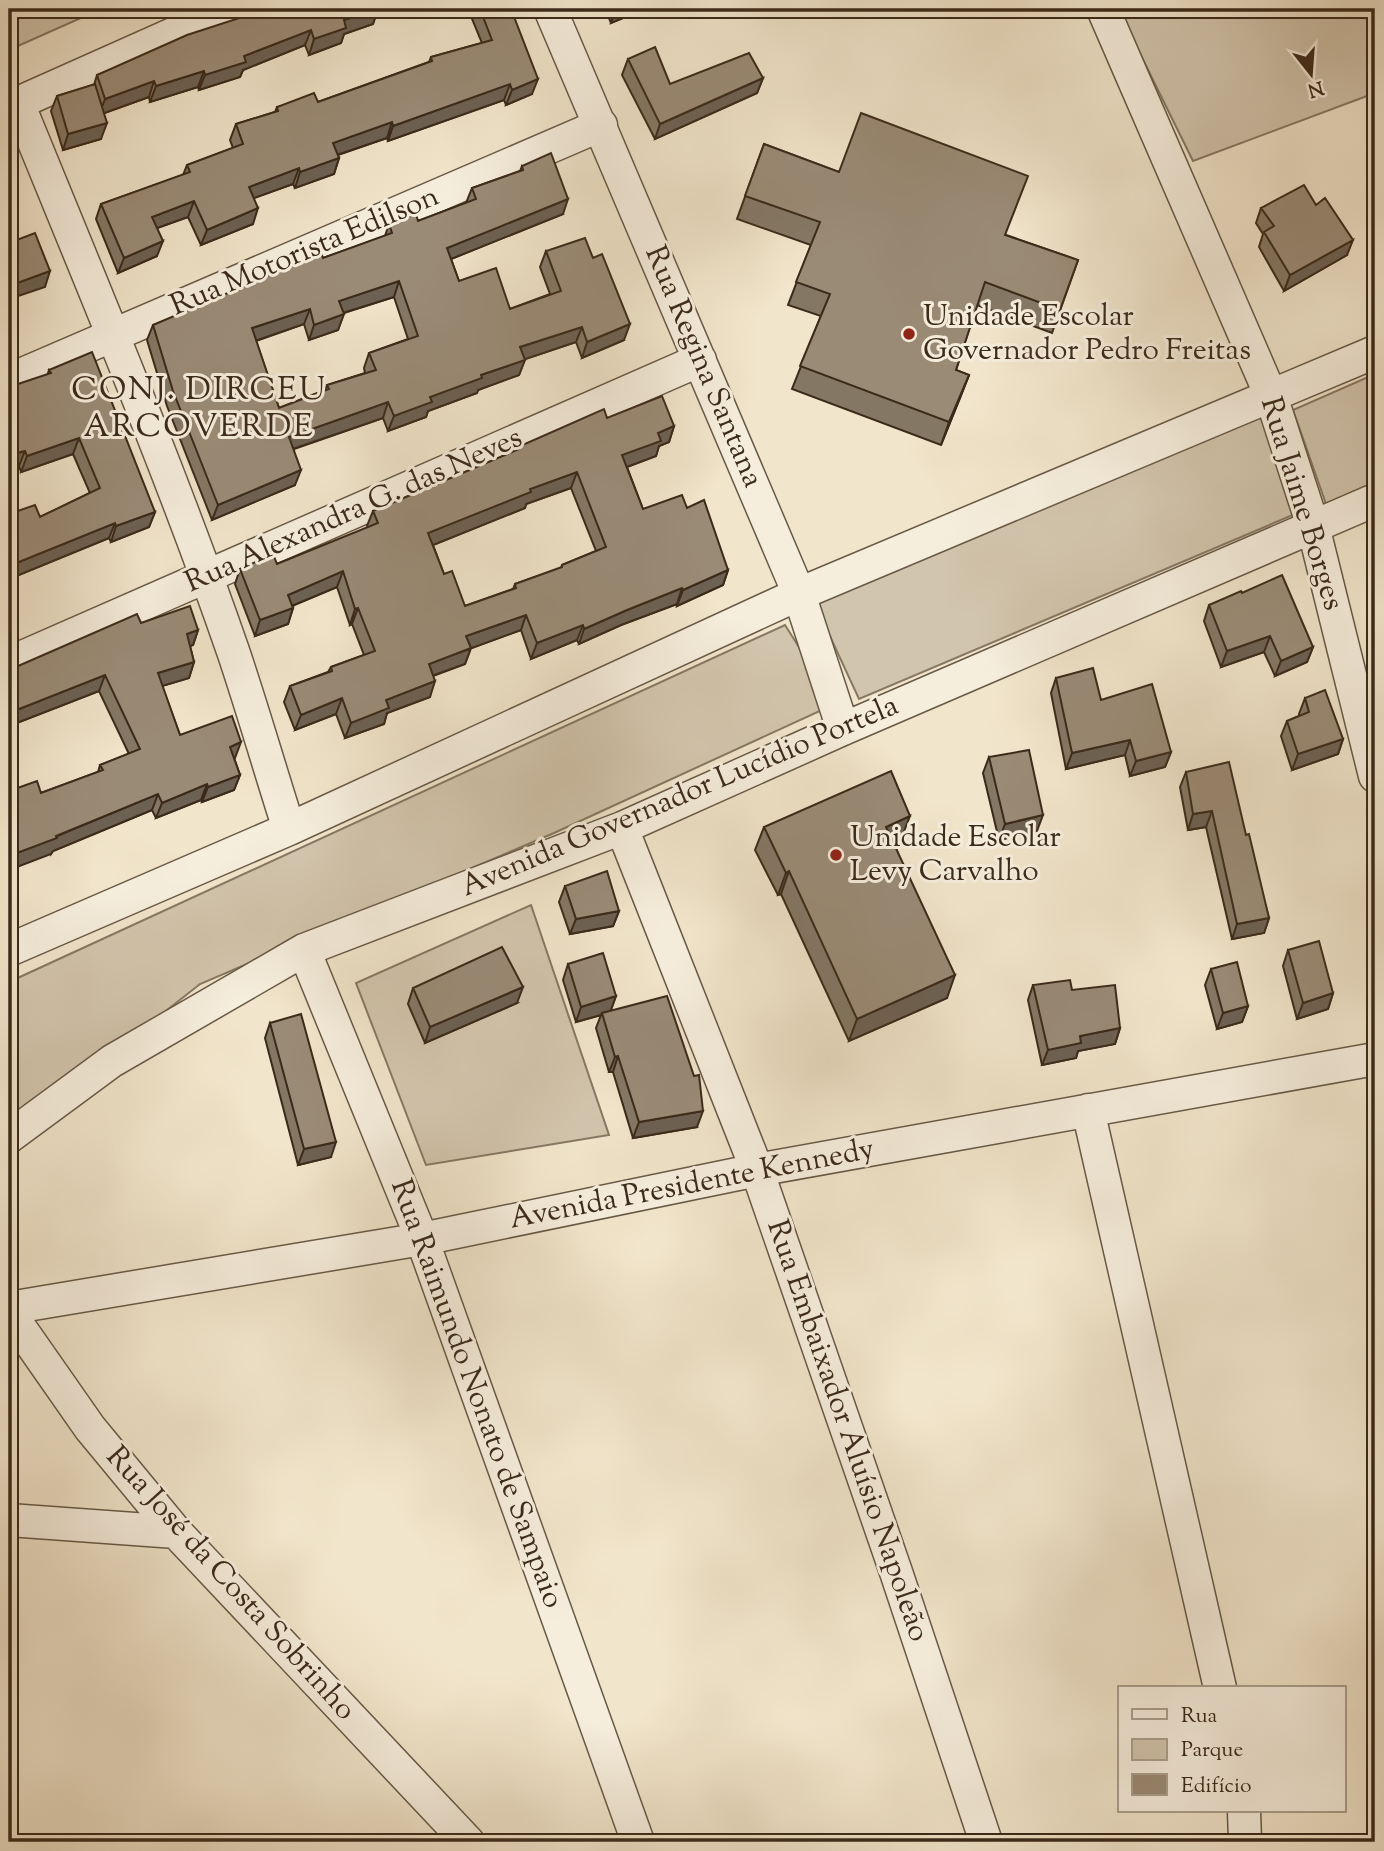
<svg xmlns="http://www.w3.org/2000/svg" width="1384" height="1851" font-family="'Sorts Mill Goudy',serif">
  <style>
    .green { fill: #d2c5ad; stroke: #867864; stroke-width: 2 }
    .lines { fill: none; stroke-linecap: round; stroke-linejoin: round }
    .minor-casing { stroke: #685946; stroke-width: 35 }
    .minor { stroke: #f6eedd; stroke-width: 32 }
    .wall { fill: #847865; stroke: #3b2a1a; stroke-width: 2; fill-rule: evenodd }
    .shaded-wall { fill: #6c6153; stroke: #3b2a1a; stroke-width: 2 }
    .building { fill: #9a8b76; stroke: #3b2a1a; stroke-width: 2; fill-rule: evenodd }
    .poi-dot { fill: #8f2418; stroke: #f6eedd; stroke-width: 2.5 }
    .labels { text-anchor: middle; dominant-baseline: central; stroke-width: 6; stroke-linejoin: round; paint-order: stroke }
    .street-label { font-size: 30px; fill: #3b2a1a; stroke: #f6eedd }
    .poi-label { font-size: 30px; fill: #3b2a1a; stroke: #f6eedd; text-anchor: start }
    .neighbourhood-label { font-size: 32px; letter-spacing: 2px; fill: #3b2a1a; stroke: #f6eedd }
  </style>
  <rect width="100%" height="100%" fill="#f1e5cb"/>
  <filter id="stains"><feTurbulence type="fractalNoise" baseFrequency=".00286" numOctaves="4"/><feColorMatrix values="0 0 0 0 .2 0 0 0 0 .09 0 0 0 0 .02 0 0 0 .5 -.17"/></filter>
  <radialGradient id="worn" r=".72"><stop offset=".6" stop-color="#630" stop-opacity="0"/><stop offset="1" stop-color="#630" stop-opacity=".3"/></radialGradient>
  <!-- green -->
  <path class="green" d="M9,9H101L9,50Z
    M1118,9H1375V93L1193,161Z
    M1375,374V482L1326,504L1293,410Z
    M1262,416L1307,509L859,699L815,604Z
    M785,625L835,704L554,833L200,984L9,1135V982Z
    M531,905L609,1135L426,1165L356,983Z"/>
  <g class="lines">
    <!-- minor casing -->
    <g class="minor-casing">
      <path id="minor" d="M550,9L799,594L843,729
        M1103,9L1271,396L1313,526L1375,776
        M18,103C92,285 169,466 233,651C253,710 270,770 289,829
        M9,107L229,9
        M9,380L601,125
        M9,663L700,360
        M622,828L757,1170L896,1572L986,1842
        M9,950L289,829L799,594L1375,352
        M304,950L422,1239L638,1842
        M1088,1110L1220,1688
        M9,1137L112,1061L304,950L622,828L843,729L1375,500
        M9,1308L422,1239L757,1170L1375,1059
        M9,1312L90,1428L176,1532L468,1842
        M9,1520L176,1532
        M1244,1811L1245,1842"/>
    </g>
    <!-- minor -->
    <use href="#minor" class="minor"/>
  </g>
  <!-- wall -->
  <path class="wall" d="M247,9H378L373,24L344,34L341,43L309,55L305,45L243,70L240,77L199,90L198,87L150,102L149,97L104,113L101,139L63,150L51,111L57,96L94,85L97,75L245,17Z
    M468,9H511L532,94L506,105L504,100L388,141L387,138L338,155L339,158L334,174L295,188L293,184L254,198L253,224L201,245L188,217L157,228V256L118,273L96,219L101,204L183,175L187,165L233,148L230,140L236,124L275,112L277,107L318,102L429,62L431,57L482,43Z
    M605,9H645L611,23Z
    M628,59L670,84L763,78L757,93L655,139L622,75Z
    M764,144L1006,235L1078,260L1052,333L977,305L956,370L969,375L960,398L941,445L792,389L821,316L788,305L811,245L737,219Z
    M522,166L563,214L451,259L459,281L510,309L550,294L540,267L546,251L624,340L582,358L576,342L525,359L519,375L478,390L477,393L428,411L426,417L388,431L383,418L294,449L295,485L212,520L167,406L147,340L153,325L323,258L385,236L389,224L418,221L466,203L472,188L520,171ZM394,297L408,339L369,353L364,368L365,373L327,385L325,390L279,408L256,341L304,324L309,340L338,330L344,313Z
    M1316,205L1347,255L1284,291L1259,247L1263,234L1256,223L1261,208Z
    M49,370L155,512L149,527L111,542L109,538L9,579V514L40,517L90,493L73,454L21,472L19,466Z
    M607,418L674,426L669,442L659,446L656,456L627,467L643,509L687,508L728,570L723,585L677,606V604L621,625L579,644L577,640L531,659L521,630L471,648L465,664L433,676L430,697L387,713L384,724L345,738L336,714L295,730L284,702L290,686L328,672L331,667L364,655L352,624L350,625L337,587L292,606L293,608L288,624L255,636L235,584L240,569L277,564L368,528L367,526L373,511L517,450L518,447ZM571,488L596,551L562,565L561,568L515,584L513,589L465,606L444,574L433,545L525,508L526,504Z
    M1242,593L1313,647L1307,662L1275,676L1264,652L1221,667L1204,621L1209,605Z
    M141,623L198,630L193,645L190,646L194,662L189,678L162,686L180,735L235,758H234L240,775L234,790L202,802L201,800L156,818L152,810L53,851L51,854L41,793L98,772L100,765L129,754L99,691L9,726Z
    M1056,678L1101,700L1171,752L1165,767L1130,776L1125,755L1066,769L1051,693Z
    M1305,698L1343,739L1338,754L1292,770L1281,736L1287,721L1299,716V714Z
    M989,757L1037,831L999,840L983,773Z
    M1186,772L1246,835L1269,918L1264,933L1232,939L1206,827L1188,830L1180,787Z
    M764,827L901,839L894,842L947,998L849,1041L781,894L778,895L755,850Z
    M565,886L619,911L613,926L570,934L559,902Z
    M1288,950L1333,993L1328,1009L1297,1019L1283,966Z
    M568,964L616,996L611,1010L697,1127L633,1138L613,1072H609L596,1028L601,1015L576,1022L563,980Z
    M1211,969L1248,1006L1242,1022L1217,1029L1205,985Z
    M1033,985L1072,990L1120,1028L1115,1044L1078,1051L1076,1058L1042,1065L1028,1000Z
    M413,988L517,1003L425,1043L408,1004Z
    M270,1023L331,1157L298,1165L265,1038Z"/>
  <!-- shaded-wall -->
  <path class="shaded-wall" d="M378,9L373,24L344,34L341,43L309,55L314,39L344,20Z
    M616,9H645L611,23Z
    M311,30L305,45L243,70L240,77L199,90L205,75L244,56Z
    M204,71L198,87L150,102L156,86Z
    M763,78L757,93L655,139L660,124Z
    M538,79L532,94L506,105L512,90Z
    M154,81L149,97L99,115L105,99Z
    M510,84L504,100L388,141L393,126Z
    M392,122L387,138L328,158L333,143Z
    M107,123L101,139L63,150L68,134Z
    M339,158L334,174L295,188L300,172Z
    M299,168L293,184L243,202L249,187Z
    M568,199L563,214L441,263L447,248Z
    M194,201L188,217L146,232L152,217Z
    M258,208L253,224L201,245L207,230Z
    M1353,240L1347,255L1284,291L1290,275Z
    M163,241L157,256L118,273L124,258Z
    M50,271L45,287L9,299V286Z
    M399,281L394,297L333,316L339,301Z
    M310,309L304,324L246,344L252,328Z
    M344,314L338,330L309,340L314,325Z
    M630,324L624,340L582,358L587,342Z
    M582,327L576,342L514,363L520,347Z
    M525,360L519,375L478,390L477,393L428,411L426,417L388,431L394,416L430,397L481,375Z
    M969,375L960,398L941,445L949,422Z
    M388,402L383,418L284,452L289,437Z
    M674,426L669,442L659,446L656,456L616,471L622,455L658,433Z
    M79,438L73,454L21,472L27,456Z
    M25,451L19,466L9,469V455Z
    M301,470L295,485L212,520L218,505Z
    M577,472L571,488L526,504L525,508L423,549L428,533L530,489Z
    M155,512L149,527L111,542L116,526Z
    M115,523L109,538L9,579V566Z
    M728,570L723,585L677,606L683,590Z
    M343,571L337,587L282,610L288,595Z
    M682,588L677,604L621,625L579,644L584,629L627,610Z
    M293,608L288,624L255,636L260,620Z
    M358,608L352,624L350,625L355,609Z
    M526,615L521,630L461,652L466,636Z
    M583,625L577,640L531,659L537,643Z
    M198,630L193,645L182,649L187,634Z
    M1270,636L1264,652L1221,667L1227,651Z
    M1313,647L1307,662L1275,676L1281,661Z
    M471,648L465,664L423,679L429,664Z
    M194,662L189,678L152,689L158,673Z
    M105,675L99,691L9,726V713Z
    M435,681L430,697L387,713L384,724L345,738L351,723L386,700Z
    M342,698L336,714L295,730L301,715Z
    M1343,739L1338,754L1292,770L1298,754Z
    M1130,740L1125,755L1066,769L1072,753Z
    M241,742L235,758L225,762L230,747Z
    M1171,752L1165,767L1130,776L1136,761Z
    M240,775L234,790L202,802L208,787Z
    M207,784L201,800L156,818L162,803Z
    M158,794L152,810L53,851L51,854L9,870V856Z
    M1212,811L1206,827L1188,830L1193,814Z
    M1043,815L1037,831L999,840L1005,824Z
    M910,816L901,839L878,849L886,827Z
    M789,871L781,894L778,895L786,873Z
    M619,911L613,926L570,934L576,919Z
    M1269,918L1264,933L1232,939L1237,924Z
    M955,975L947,998L849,1041L857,1019Z
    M523,987L517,1003L425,1043L430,1027Z
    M1333,993L1328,1009L1297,1019L1303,1003Z
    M616,996L610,1012L602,1013L601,1015L576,1022L581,1007Z
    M1248,1006L1242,1022L1217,1029L1223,1013Z
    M1120,1028L1115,1044L1078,1051L1076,1058L1042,1065L1048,1050L1080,1036Z
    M618,1056L613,1072H609L615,1057Z
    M703,1111L697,1127L633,1138L639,1122Z
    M336,1142L331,1157L298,1165L304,1149Z"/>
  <!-- building -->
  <path class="building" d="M250,9H377L344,20L346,28L314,39L311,30L244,56L246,62L205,75L204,71L156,86L154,81L105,99L97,75L187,35L252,14Z
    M480,9H511L538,79L512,90L510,84L393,126L392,122L333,143L339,158L300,172L299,168L249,187L258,208L207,230L194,201L152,217L163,241L124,258L101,204L190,172L187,165L243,144L236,124L278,111L277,107L314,93L318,102L432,61L431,57L492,40Z
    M655,47L670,84L749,53L763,78L660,124L628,59Z
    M95,84L107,123L68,134L57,96Z
    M861,113L1028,176L1005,235L1078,260L1060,310L985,282L956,370L969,375L949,422L800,366L830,294L796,282L820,222L745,196L764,144L839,172Z
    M551,153L568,199L447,248L459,281L496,268L510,309L561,291L546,251L585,238L593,258L602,254L630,324L587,342L582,327L520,347L525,360L481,375L482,378L430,397L432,402L394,416L388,402L289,437L301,470L218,505L173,391L153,325L321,253L323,258L392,233L389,224L416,214L418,221L476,199L472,188L523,170L522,166ZM399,281L418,336L369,353L376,370L327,385L329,389L279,408L252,328L310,309L314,325L344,314L339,301Z
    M1304,185L1316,205L1325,198L1353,240L1290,275L1264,232L1274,226L1261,208Z
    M35,233L50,271L9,286V243Z
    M92,352L155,512L116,526L115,523L9,566V514L35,505L40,517L100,488L79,438L27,456L25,451L9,455V387L51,373L49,370Z
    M662,396L674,426L658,433L661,441L622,455L643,509L682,495L687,508L704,500L728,570L683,590L682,588L627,610L584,629L583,625L537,643L526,615L466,636L471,648L429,664L435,681L386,700L389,708L351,723L342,698L301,715L290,686L332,671L331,667L375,651L358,608L355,609L343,571L288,595L293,608L260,620L240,569L273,554L277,564L378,523L373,511L519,449L518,447L604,409L607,418ZM577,472L606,547L562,565V567L515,584L516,588L465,606L452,571L444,574L428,533L531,492L530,489Z
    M1282,575L1313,647L1281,661L1270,636L1227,651L1209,605L1241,591L1242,593Z
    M190,606L198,630L187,634L194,662L158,673L180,735L232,716L241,742L230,747L240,775L208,787L207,784L162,803L158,794L56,836L57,838L9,856V791L37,781L41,793L103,770L100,765L140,749L105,675L9,713V670L137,614L141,623Z
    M1093,668L1101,700L1152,684L1171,752L1136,761L1130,740L1072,753L1056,678Z
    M1325,690L1343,739L1298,754L1287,721L1309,712L1305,698Z
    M1029,750L1043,815L1005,824L989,757Z
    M1229,762L1246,835L1249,834L1269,918L1237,924L1212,811L1193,814L1186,772Z
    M891,771L910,816L886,827L955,975L857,1019L789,871L786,873L764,827Z
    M607,871L619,911L576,919L565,886Z
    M1319,941L1333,993L1303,1003L1288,950Z
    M502,947L523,987L430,1027L413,988Z
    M603,953L616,996L581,1007L568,964Z
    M1237,962L1248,1006L1223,1013L1211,969Z
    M1070,980L1072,990L1115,985L1120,1028L1080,1036L1081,1043L1048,1050L1033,985Z
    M667,996L694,1076L699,1075L703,1111L639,1122L618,1056L615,1057L602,1013Z
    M301,1014L336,1142L304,1149L270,1023Z"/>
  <!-- markers -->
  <g class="poi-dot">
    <circle cx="909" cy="334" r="7"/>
    <circle cx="836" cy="855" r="7"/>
  </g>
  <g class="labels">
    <!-- street labels -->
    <g class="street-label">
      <text transform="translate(305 252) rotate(-23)">Rua Motorista Edilson</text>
      <text transform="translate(703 367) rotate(67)">Rua Regina Santana</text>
      <text transform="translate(1301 504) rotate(73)">Rua Jaime Borges</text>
      <text transform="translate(354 511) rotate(-24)">Rua Alexandra G. das Neves</text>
      <text transform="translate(680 797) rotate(-23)">Avenida Governador Lucídio Portela</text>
      <text transform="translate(692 1185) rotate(-11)">Avenida Presidente Kennedy</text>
      <text transform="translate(476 1394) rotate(70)">Rua Raimundo Nonato de Sampaio</text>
      <text transform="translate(847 1431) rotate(71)">Rua Embaixador Aluísio Napoleão</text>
      <text transform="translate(230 1584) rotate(48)">Rua José da Costa Sobrinho</text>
    </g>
    <!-- poi labels -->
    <g class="poi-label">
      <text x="923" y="317">Unidade Escolar<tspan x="923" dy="34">Governador Pedro Freitas</tspan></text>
      <text x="850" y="838">Unidade Escolar<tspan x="850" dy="34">Levy Carvalho</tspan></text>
    </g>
    <!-- neighbourhood labels -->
    <g class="neighbourhood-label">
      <text x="199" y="391">CONJ. DIRCEU<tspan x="199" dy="37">ARCOVERDE</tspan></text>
    </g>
  </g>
  <!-- margin -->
  <rect width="1384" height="1851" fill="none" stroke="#f1e5cb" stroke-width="35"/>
  <rect x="10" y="10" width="1363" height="1830" fill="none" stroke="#3b2a1a" stroke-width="3.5"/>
  <rect x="18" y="18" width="1349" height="1816" fill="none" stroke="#3b2a1a" stroke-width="2"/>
  <!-- legend -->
  <rect x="1118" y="1686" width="228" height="126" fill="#f6eedd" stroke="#aba08f" stroke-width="2"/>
  <rect x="1132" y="1709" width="35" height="10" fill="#f6eedd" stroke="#aba08f" stroke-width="2"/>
  <text x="1181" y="1722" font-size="21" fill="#3b2a1a">Rua</text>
  <rect x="1132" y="1739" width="35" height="21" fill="#d2c5ad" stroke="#aba08f" stroke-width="2"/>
  <text x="1181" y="1756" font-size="21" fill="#3b2a1a">Parque</text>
  <rect x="1132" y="1774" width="35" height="21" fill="#9a8b76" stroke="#aba08f" stroke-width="2"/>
  <text x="1181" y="1792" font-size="21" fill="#3b2a1a">Edifício</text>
  <!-- north arrow -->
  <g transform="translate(1311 74) rotate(163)" stroke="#f6eedd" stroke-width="5" paint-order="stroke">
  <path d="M0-5L12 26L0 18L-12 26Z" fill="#3b2a1a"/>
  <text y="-10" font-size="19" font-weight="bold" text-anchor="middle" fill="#3b2a1a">N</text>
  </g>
  <rect width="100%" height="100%" filter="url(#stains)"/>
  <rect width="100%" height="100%" fill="url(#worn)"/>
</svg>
